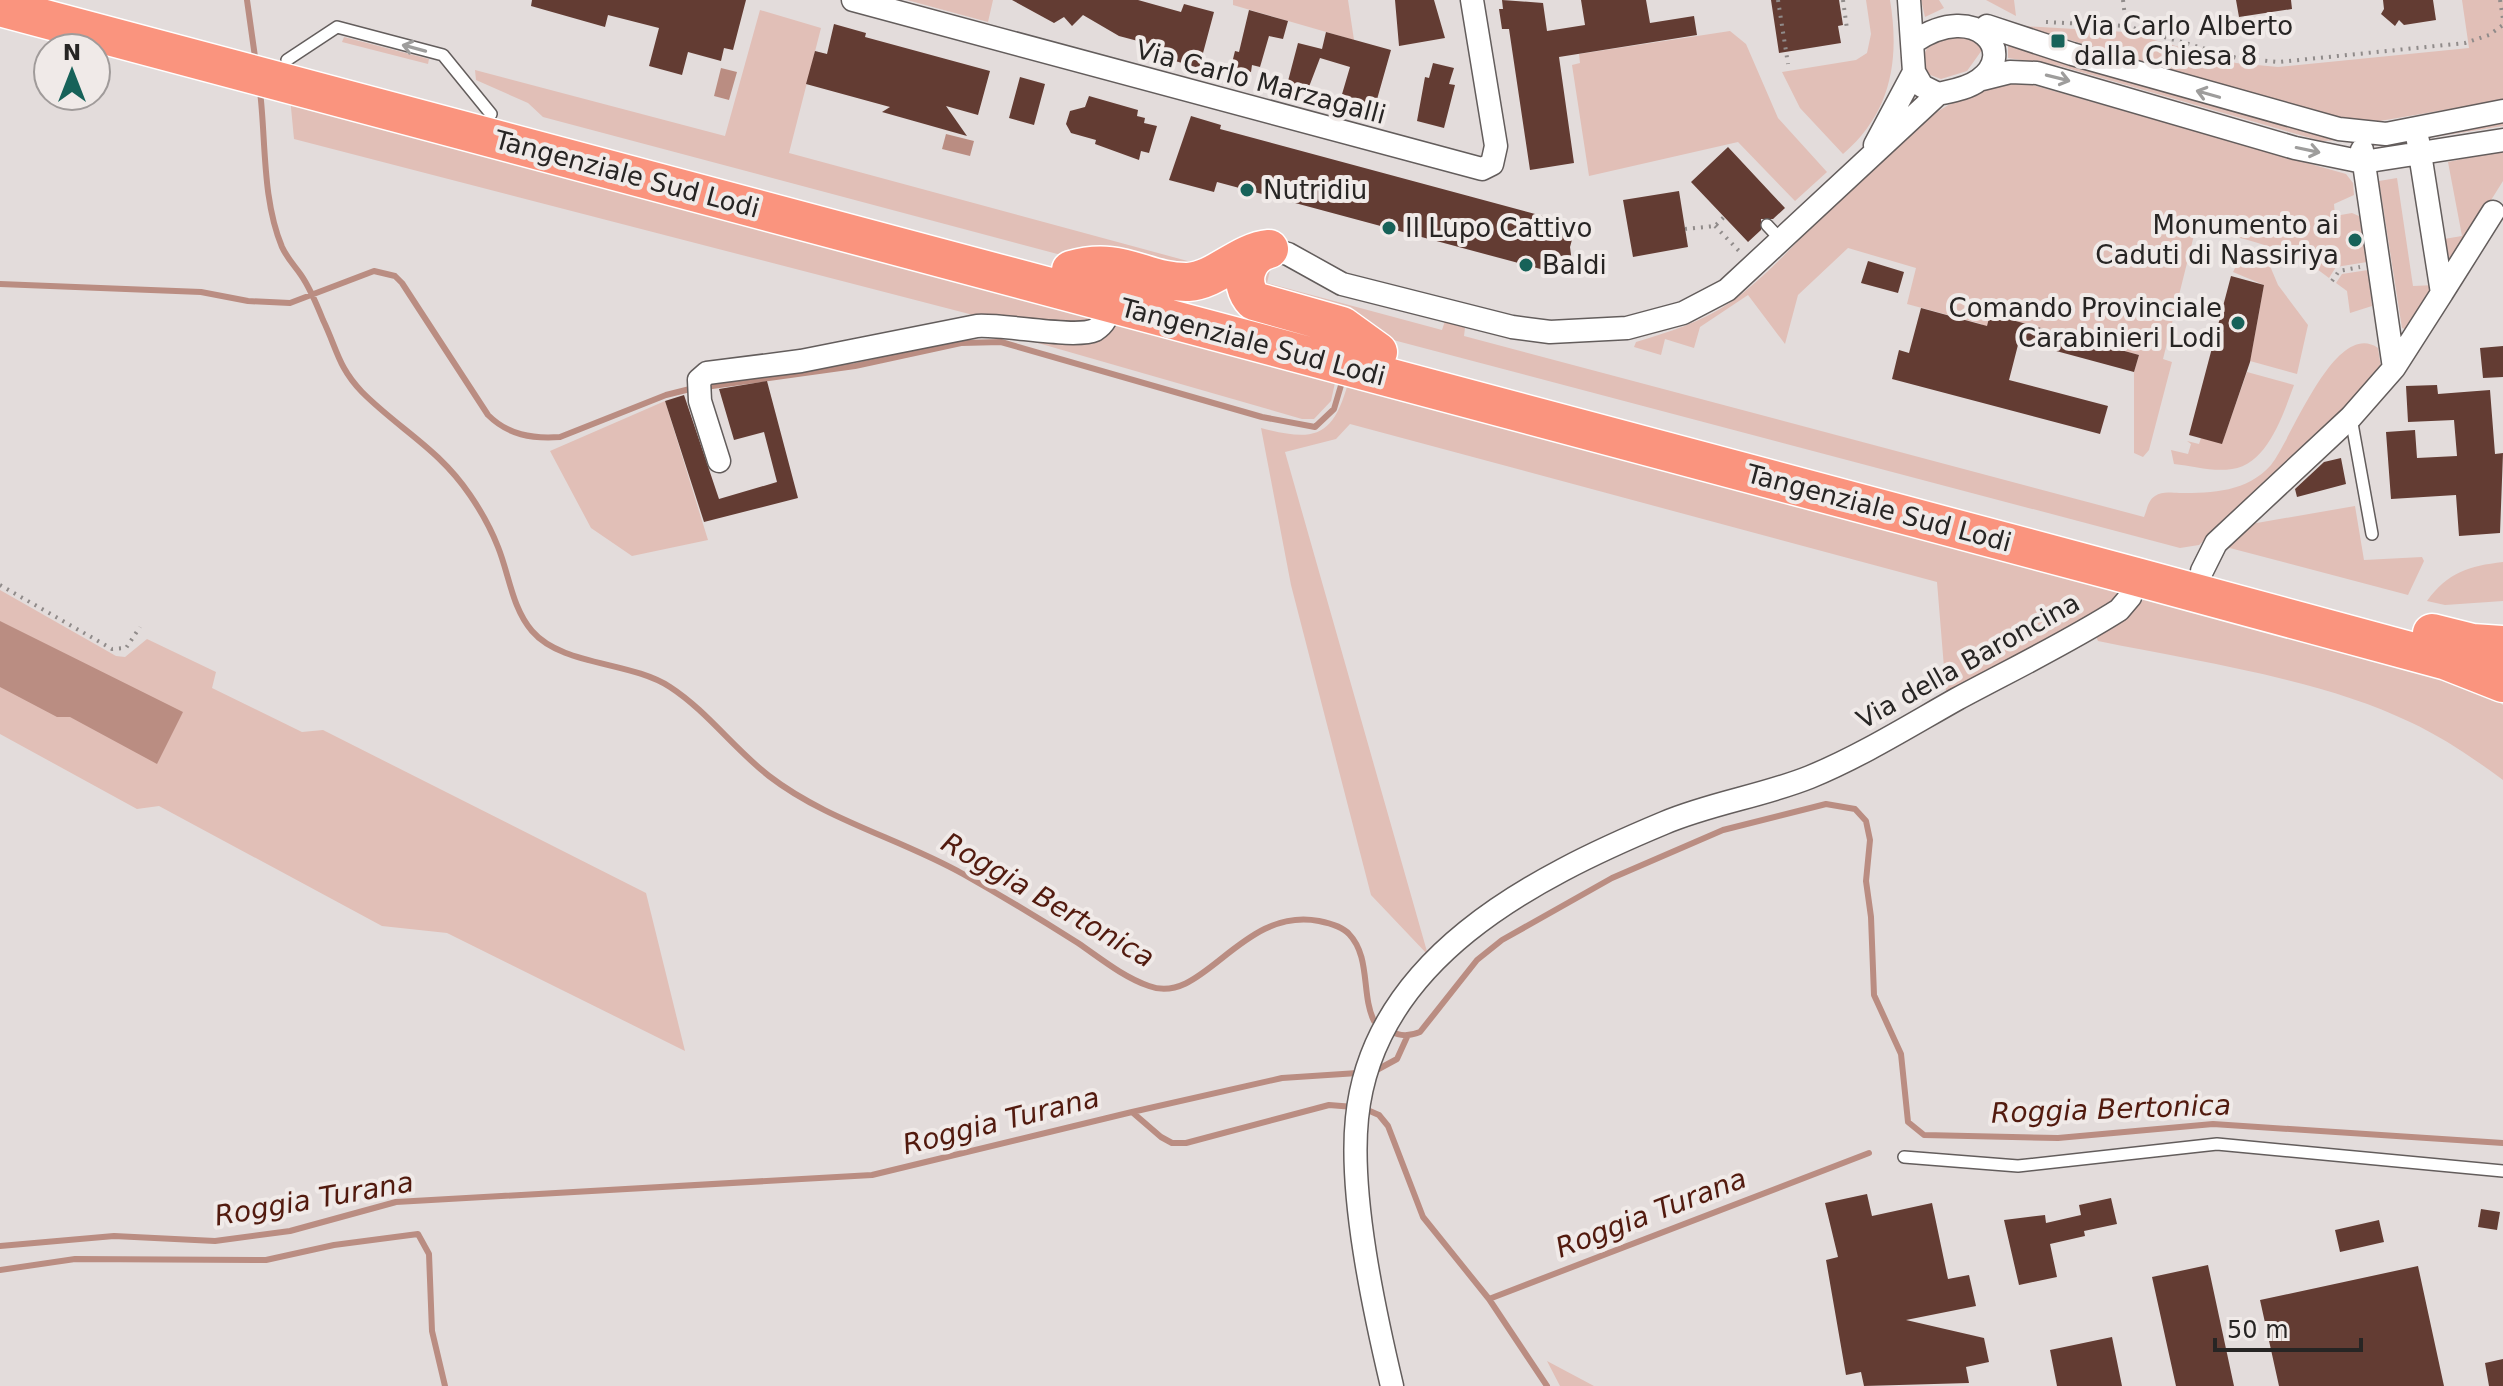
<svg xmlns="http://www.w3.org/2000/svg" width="2503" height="1386" font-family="'DejaVu Sans',sans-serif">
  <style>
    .green { fill: #e1bfb7 }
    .water { fill: #ba8d82 }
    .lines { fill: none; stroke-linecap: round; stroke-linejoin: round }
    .stream { stroke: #ba8d82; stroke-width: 6 }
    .building { fill: #633c33 }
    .service-casing { stroke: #635d5c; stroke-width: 14 }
    .minor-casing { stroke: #635d5c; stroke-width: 25 }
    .trunk-casing { stroke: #fff; stroke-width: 41 }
    .path { stroke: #908b8a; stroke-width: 4; stroke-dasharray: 2 6; stroke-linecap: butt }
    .service { stroke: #fff; stroke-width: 11 }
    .minor { stroke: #fff; stroke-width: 22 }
    .trunk { stroke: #fa947e; stroke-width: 38 }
    .oneway { stroke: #9e9d9c }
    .poi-dot { fill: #176259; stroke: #f0eae8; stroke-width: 3 }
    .labels { text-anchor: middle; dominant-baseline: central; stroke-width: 8; stroke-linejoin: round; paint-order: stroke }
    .poi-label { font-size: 26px; fill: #272524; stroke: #f0eae8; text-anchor: start }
    .street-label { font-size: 26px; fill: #272524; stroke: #f0eae8 }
    .water-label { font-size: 28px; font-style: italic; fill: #521a0e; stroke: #f0eae8 }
  </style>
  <rect width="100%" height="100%" fill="#e3dcdb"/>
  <!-- green -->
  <path class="green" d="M907,0H993L988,22Z
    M1233,0H1348L1354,40L1233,5Z
    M1866,0H1890C1900,60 1891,113 1843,154L1800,108L1782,72L1856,60L1867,53L1871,34Z
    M1921,0H1939L1944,8L1925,17Z
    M1986,0H2014L2016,16Z
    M2462,0H2503V100L2374,122L2325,116L2023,26L2126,32L2236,63L2278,67L2469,48Z
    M760,10L821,28L789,153L1195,263L1192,269L1065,256L543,117L528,103L476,80L475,70L725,136Z
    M1976,29L1982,50L1967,71L1941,79L1925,73L1922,58L1931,41Z
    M1730,31L1746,44L1778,118L1827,172L1795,201L1738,142L1589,176L1572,65L1580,63L1579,54Z
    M344,37L429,59L428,64L342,42Z
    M2012,45L2340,140L2321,141L2060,66L2008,58V46Z
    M2022,82L2346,174L2353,183L2354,195L2334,204L2335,216L2352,213L2359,216L2367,262L2336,267L2329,278C2290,247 2244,239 2196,227L2163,359L2172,362L2149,450L2143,457L2134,453V372L2139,355L1991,314L1985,332L1982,324L1907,304L1916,268L1848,248L1798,295L1785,344L1748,295L1700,327L1694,348L1665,339L1661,355L1634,347L1636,342C1669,332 1702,322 1731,302C1821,237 1905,89 2022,82Z
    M290,97L1336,378L1331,401L1314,419H1302L1031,341L992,333L977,316L294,139Z
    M2503,122V126L2434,137L2436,135Z
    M2503,150V181L2451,264L2444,239L2462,236L2448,162Z
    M2397,178L2413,286L2436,285L2408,330L2402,328L2379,181Z
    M2240,258L2270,266L2278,285L2308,325L2297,374L2250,361L2264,285L2233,272Z
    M1272,262L1267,283L1442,330L1447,315L1466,320L1464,336L2144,517C2147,510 2148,500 2155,496C2162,491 2172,493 2179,493C2213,493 2247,492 2271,465C2291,441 2335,318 2378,348L2381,368L2371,383L2211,534L2199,545L2180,548L1397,341L1266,297L1254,276Z
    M2368,270L2372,306L2350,313L2347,291L2336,283L2342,274Z
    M2247,372L2294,385C2283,414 2268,464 2232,469C2213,472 2193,466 2174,464L2171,450L2188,454L2191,444L2187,441L2199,444L2201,438L2222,443Z
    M1348,383L2118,588L2114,605L1946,692L1937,582L1350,424L1336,439L1285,452L1428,955L1371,895L1291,585L1261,428C1314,442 1333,438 1348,383Z
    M665,401L708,540L632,556L591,528L550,451Z
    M2355,506L2364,560L2422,557L2424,561L2408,595L2226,547L2251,524Z
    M2503,562V601L2445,605L2427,601C2448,572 2469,566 2503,562Z
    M0,590L116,656L125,657L147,639L216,672L212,688L302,732L323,730L646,893L685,1051L447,933L382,926L159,806L137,809L0,734Z
    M2148,597L2480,688L2503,705V780C2473,758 2444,738 2410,722C2322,679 2195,661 2098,641L2094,632Z
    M1547,1361L1594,1386H1560Z"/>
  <!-- water -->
  <path class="water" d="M721,68L737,72L729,100L714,96Z
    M946,134L974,141L970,156L942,149Z
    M0,621L183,712L157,764L70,717H57L0,687Z"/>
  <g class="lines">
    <!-- stream -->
    <path class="stream" d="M247,0L256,64
      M260,91C266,141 262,199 282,247C287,258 294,265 301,275C310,288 317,305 323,320C337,349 338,367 362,392C400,430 438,448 470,495C481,511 491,529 498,547C509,574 512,608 532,631C562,666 630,661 670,687C707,711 734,749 769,776C826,820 901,839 963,874C1002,896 1040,919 1078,943C1100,958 1123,977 1149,986C1203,1007 1241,906 1319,921C1329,923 1342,926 1349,934C1371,957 1361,995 1374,1021C1391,1032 1400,1040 1420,1032L1477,960L1502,940L1612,878L1723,830L1826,804L1855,809L1866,821L1870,840L1866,881L1871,917L1874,995L1901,1054L1908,1122L1924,1135L2058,1138L2213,1124L2503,1143
      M0,284L201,292L248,301L290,303L374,271L395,276L402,283L488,415C508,435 532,439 560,437L666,395L694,388
      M705,387L855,366L961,343L1001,342L1262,417L1315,427L1334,409L1342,382
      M1365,1109L1379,1115L1388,1126L1423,1217L1489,1299L1869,1153
      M1132,1112L1282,1078L1373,1072L1397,1059L1407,1037
      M0,1246L114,1236L215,1241L290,1231L396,1202L872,1175L1132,1112L1161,1137L1172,1143H1186L1329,1105L1354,1107
      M0,1270L75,1259L266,1260L334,1245L418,1234L429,1254L432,1331L445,1386
      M1489,1299L1547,1386"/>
  </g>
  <!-- building -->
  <path class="building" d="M532,0H746L733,50L724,48L721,61L688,52L682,75L649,66L659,28L608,15L605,27L531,6Z
    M1012,0H1138L1181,12L1184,4L1214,12L1199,68L1165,58L1168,49L1119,36L1083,15L1072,26L1064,17L1054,23Z
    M1395,0H1434L1445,38L1399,46Z
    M1502,0L1543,3L1547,31L1585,25L1581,0H1646L1650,23L1694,16L1697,35L1559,57L1574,163L1530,170L1509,29H1502L1499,9H1503Z
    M1771,0H1839L1843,25L1838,26L1841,43L1779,53Z
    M2236,0H2291L2292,9L2239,17Z
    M2383,0H2433L2436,20L2404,25L2399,20L2395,26L2381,14L2384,9Z
    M1249,10L1288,21L1283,39L1269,36L1260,67L1252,65L1251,72L1231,67L1235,51L1239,52Z
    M834,24L866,33L865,37L990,71L978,115L946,106L967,136L882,112L890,107L806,84L815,51L827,54Z
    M1326,32L1391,50L1374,110L1340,101L1350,67L1320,58L1307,92L1291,87L1292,83L1288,81L1298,43L1322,49Z
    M1433,63L1454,68L1449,84L1455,85L1444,128L1417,121L1425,77L1429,78Z
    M1020,77L1045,84L1034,125L1009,118Z
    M1089,96L1138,110L1137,116L1145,118L1144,123L1157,126L1149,153L1141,151L1139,160L1095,144L1096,140L1071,133L1066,124L1070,111L1085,107Z
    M1191,116L1221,125L1220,129L1576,225L1570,247L1574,278L1217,182L1214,192L1169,180Z
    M1728,147L1785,208L1773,219H1761V230L1748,242L1691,182Z
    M1679,191L1688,247L1633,257L1623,200Z
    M1868,261L1904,272L1898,293L1861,283Z
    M2231,276L2264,285L2250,362L2222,444L2189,435Z
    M1921,308L1987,326L1990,314L2139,355L2134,372L2019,341L2009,380L2108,406L2100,434L1892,379L1899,350L1909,353Z
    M2503,346V377L2483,378L2480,348Z
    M767,381L798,498L704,522L665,401L684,395L719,499L777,482L764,432L734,440L719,389Z
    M2437,385L2438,394L2490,390L2495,454L2503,453L2500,533L2459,536L2456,495L2391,499L2386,432L2415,430L2417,458L2457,456L2454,420L2408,422L2406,386Z
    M2341,458L2346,484L2297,497L2295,489L2324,462Z
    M1867,1194L1872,1216L1932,1203L1948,1279L1969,1275L1976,1306L1906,1320L1984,1338L1989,1362L1966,1367L1969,1383L1864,1386L1861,1372L1846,1375L1826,1260L1838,1257L1825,1203Z
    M2111,1198L2117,1224L2084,1231L2085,1236L2050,1244L2057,1277L2019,1285L2004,1220L2045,1215L2046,1223L2081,1215L2079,1205Z
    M2481,1209L2500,1212L2497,1230L2478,1227Z
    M2379,1220L2384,1242L2340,1252L2335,1230Z
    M2208,1265L2234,1386H2176L2152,1277Z
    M2418,1266L2444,1386H2279L2260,1300Z
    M2112,1337L2122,1386H2057L2050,1350Z
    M2503,1359V1386H2489L2485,1363Z"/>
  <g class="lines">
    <!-- service casing -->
    <g class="service-casing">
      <path id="service" d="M287,60L337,27L443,55L491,114
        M1767,225L1781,240
        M2351,418L2372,534
        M1904,1157L2018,1166L2217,1144L2503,1171"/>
    </g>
    <!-- minor casing -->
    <g class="minor-casing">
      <path id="minor" d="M853,0L1482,169L1492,164L1496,146L1472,0
        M1909,0L1914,72L1922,86L1938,94C1951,91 1967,89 1979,80C2018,53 1977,0 1915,41
        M1987,26L2072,54L2339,129L2386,134L2503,111
        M1982,79L2010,72L2037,73L2295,148L2363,162L2503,140
        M1875,145L1914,72
        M1269,249L1288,254L1342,284L1512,327L1550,332L1627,328L1683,313L1727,290L1938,94
        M2442,293L2493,212
        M2394,368L2442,293L2418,141
        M719,461L700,401L699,380L707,373L801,361L977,326C1005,324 1075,339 1095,330C1105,324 1108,315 1111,305
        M2202,571L2216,543L2351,417L2394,368L2362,150
        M1392,1386C1374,1310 1349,1195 1357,1118C1373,959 1532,878 1664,823C1711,803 1763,796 1810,777C1861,756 1909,726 1957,699C2011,670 2067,643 2119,610L2130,597L2137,577"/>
    </g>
    <!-- trunk casing -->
    <g class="trunk-casing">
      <path id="trunk" d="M0,7L2137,577L2447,661L2503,683
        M1269,249C1246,255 1237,283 1254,301L1342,326L1378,352
        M1071,270C1123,255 1144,283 1188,282C1217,280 1239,252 1269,249
        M2432,633L2472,643L2503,645"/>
    </g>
    <!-- path -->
    <path class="path" d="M1778,0L1788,64
      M1843,0L1847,29
      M2123,0L2126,25
      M2500,0L2503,19
      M2046,22L2126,26L2237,58L2279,62L2465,43L2489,35L2503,25
      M1715,226L1741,253
      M1685,229L1715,226L1724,217
      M2332,281L2339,271L2360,267
      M0,585L112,649L126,648L140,627"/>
    <!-- service -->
    <use href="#service" class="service"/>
    <!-- minor -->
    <use href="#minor" class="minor"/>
    <!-- trunk -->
    <use href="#trunk" class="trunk"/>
  </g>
  <!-- one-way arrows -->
  <defs><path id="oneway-shaft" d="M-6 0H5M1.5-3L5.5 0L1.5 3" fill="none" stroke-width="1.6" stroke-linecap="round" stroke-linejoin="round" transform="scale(2)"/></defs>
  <g class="oneway">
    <use href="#oneway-shaft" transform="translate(414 48) rotate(-165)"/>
    <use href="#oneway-shaft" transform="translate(2058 78) rotate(14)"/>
    <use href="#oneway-shaft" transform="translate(2208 94) rotate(-164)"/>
    <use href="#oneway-shaft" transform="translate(2308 150) rotate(12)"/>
  </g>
  <!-- markers -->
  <g class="poi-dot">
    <rect x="2050" y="33" width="16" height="16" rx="4"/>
    <circle cx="1247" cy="190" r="8"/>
    <circle cx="1389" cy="228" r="8"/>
    <circle cx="2355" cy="240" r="8"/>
    <circle cx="1526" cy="265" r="8"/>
    <circle cx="2238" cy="323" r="8"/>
  </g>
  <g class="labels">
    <!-- poi labels -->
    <g class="poi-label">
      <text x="2074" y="26">Via Carlo Alberto<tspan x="2074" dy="30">dalla Chiesa 8</tspan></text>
      <text x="1263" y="190">Nutridiu</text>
      <text x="2339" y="225" text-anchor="end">Monumento ai<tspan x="2339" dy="30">Caduti di Nassiriya</tspan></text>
      <text x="1405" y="228">Il Lupo Cattivo</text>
      <text x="1542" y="265">Baldi</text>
      <text x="2222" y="308" text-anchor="end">Comando Provinciale<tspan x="2222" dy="30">Carabinieri Lodi</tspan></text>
    </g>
    <!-- street labels -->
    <g class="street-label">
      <text transform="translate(1261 82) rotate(15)">Via Carlo Marzagalli</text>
      <text transform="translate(627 174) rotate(15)">Tangenziale Sud Lodi</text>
      <text transform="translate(1253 342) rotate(15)">Tangenziale Sud Lodi</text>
      <text transform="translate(1879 508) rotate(15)">Tangenziale Sud Lodi</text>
      <text transform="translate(1968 661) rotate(-29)">Via della Baroncina</text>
    </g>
    <!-- water labels -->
    <g class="water-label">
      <text transform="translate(1048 900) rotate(30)">Roggia Bertonica</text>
      <text transform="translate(2111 1109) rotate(-2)">Roggia Bertonica</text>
      <text transform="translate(1001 1121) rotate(-14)">Roggia Turana</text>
      <text transform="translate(314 1199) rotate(-10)">Roggia Turana</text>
      <text transform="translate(1651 1213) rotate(-21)">Roggia Turana</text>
    </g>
  </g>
  <!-- north arrow -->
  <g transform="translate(72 72)"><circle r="38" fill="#f0eae8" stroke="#a09b9a" stroke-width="2"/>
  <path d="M0-6L14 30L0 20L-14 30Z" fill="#176259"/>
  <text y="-12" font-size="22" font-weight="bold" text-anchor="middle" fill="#272524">N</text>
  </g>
  <!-- scale -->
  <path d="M2215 1338v12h146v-12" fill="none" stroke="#272524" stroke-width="4"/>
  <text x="2227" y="1338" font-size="24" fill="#272524" stroke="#f0eae8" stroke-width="6" paint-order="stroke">50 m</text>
</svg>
